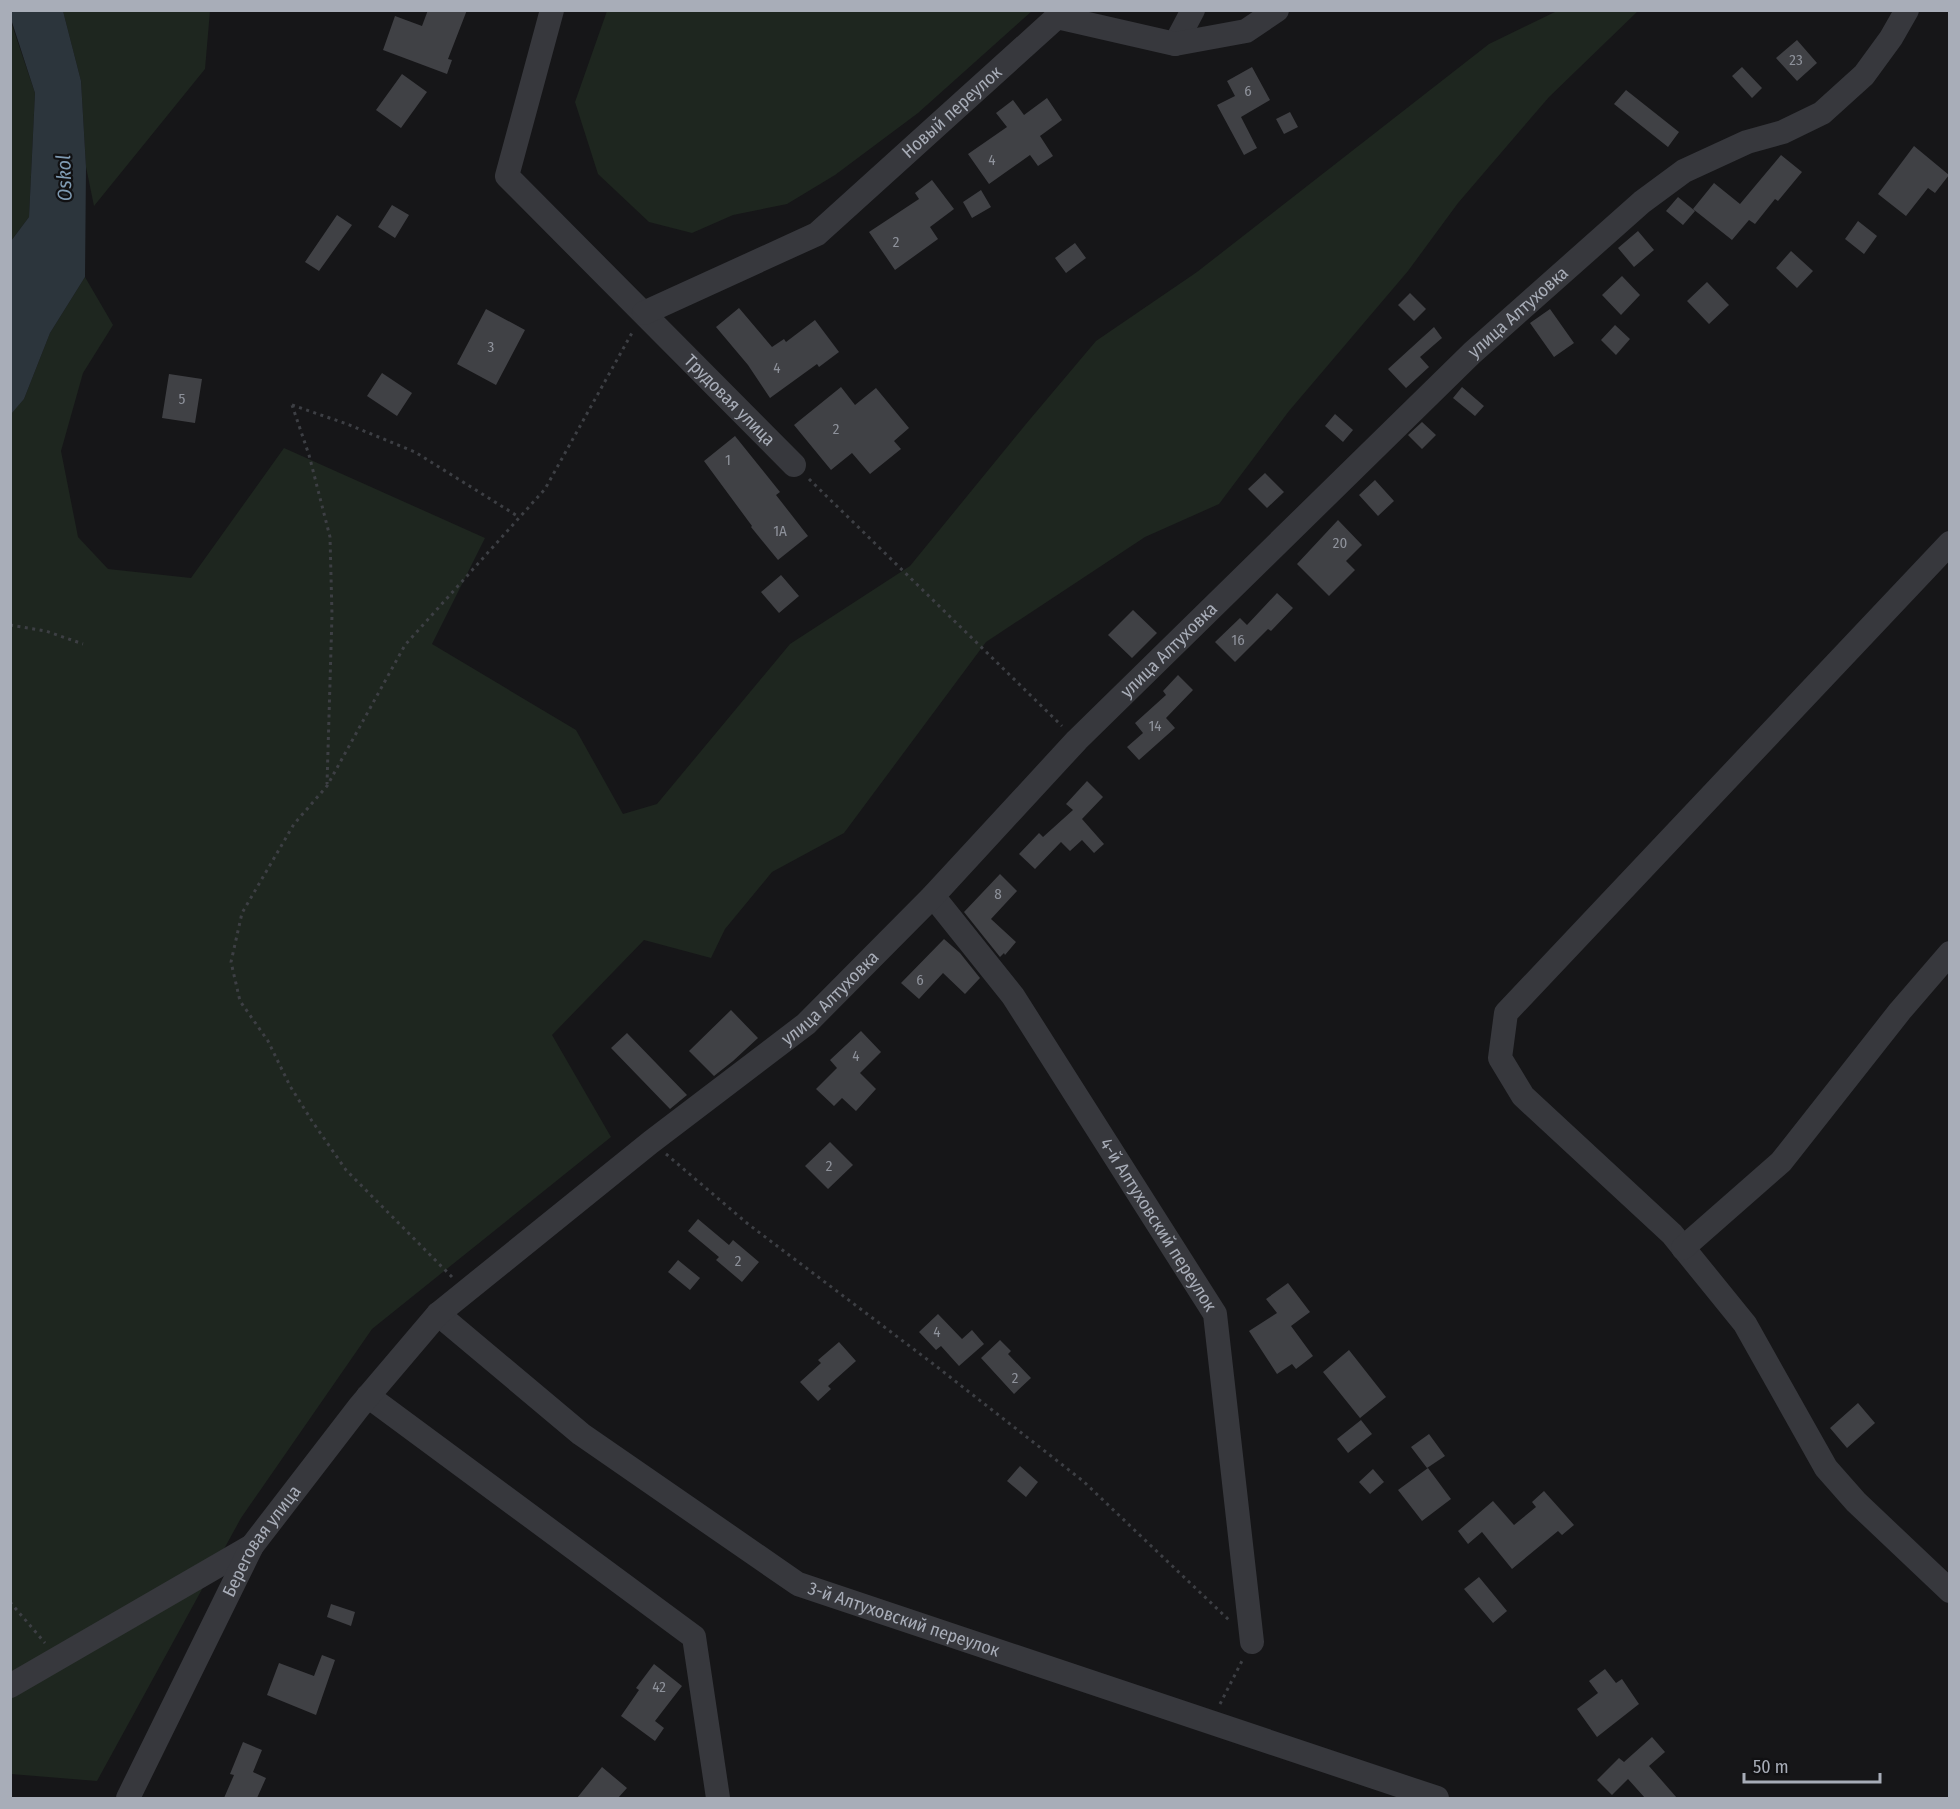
<svg xmlns="http://www.w3.org/2000/svg" width="1960" height="1809" font-family="'Fira Sans Condensed',sans-serif">
  <style>
    .green { fill: #1e261f }
    .water { fill: #2c353c }
    .building { fill: #404145 }
    .lines { fill: none; stroke-linecap: round; stroke-linejoin: round }
    .path { stroke: #3d3f44; stroke-width: 3; stroke-dasharray: 3 4.5; stroke-linecap: butt }
    .minor { stroke: #37383d; stroke-width: 24 }
    .labels { text-anchor: middle; dominant-baseline: central; stroke-width: 4.5; stroke-linejoin: round; paint-order: stroke }
    .number-label { font-size: 15px; fill: #8e929b }
    .street-label { font-size: 18px; fill: #a8adb8; stroke: #111113 }
    .water-label { font-size: 20px; font-style: italic; fill: #7f9bb3; stroke: #111113 }
  </style>
  <rect width="100%" height="100%" fill="#161618"/>
  <!-- green -->
  <path class="green" d="M63,11H210L205,69L94,206L86,167L81,81Z
    M607,11V10L1032,11L918,113L835,175L787,204L733,215L692,233L649,222L598,174L575,102Z
    M1557,11H1638L1549,97L1458,203L1408,271L1289,411L1219,504L1145,537L986,642L844,833L772,872L725,929L711,958L644,940L552,1035L611,1137L372,1329L241,1518L97,1781L11,1774L10,414L24,399L50,333L85,277L113,325L83,373L61,451L78,537L108,569L191,578L284,448L485,538L432,644L576,730L623,814L657,804L790,644L910,566L1026,424L1096,341L1197,272L1489,44Z
    M10,19L35,93L29,217L11,241Z"/>
  <!-- water -->
  <path class="water" d="M11,10L63,11L81,81L86,167L85,277L50,333L24,399L11,414V241L29,217L35,93L11,19Z"/>
  <!-- building -->
  <path class="building" d="M428,10H467L448,59L452,60L447,74L383,50L395,16L422,26Z
    M1797,40L1817,63L1797,81L1776,58Z
    M1252,67L1270,100L1241,117L1257,148L1244,155L1217,105L1235,96L1227,81Z
    M1742,67L1762,88L1752,98L1732,76Z
    M402,74L427,92L401,128L376,110Z
    M1626,90L1679,132L1668,147L1614,104Z
    M1047,98L1062,120L1040,136L1053,156L1038,166L1030,155L989,184L968,154L1007,127L996,113L1013,100L1024,115Z
    M1290,112L1298,127L1284,134L1276,119Z
    M1914,146L1949,175L1935,193L1928,188L1906,216L1878,194Z
    M1781,155L1802,172L1778,201L1775,199L1755,224L1749,220L1732,240L1693,209L1714,183L1740,204Z
    M932,180L954,209L930,227L938,239L895,270L869,232L919,199L915,193Z
    M981,190L991,207L972,218L963,202Z
    M1678,197L1695,211L1683,225L1666,211Z
    M392,205L409,215L395,238L378,227Z
    M337,215L352,225L319,271L305,262Z
    M1858,221L1877,236L1864,254L1845,239Z
    M1638,231L1654,250L1634,267L1618,248Z
    M1075,243L1086,258L1066,273L1055,258Z
    M1791,251L1813,271L1797,288L1776,268Z
    M1622,276L1640,295L1621,315L1602,295Z
    M1707,282L1729,305L1709,324L1687,301Z
    M1410,293L1426,309L1414,321L1398,305Z
    M739,308L772,347L784,339L786,342L815,320L839,352L819,367L817,364L770,398L748,365L716,327Z
    M486,309L525,330L496,385L457,364Z
    M1550,309L1574,343L1554,357L1530,323Z
    M1615,325L1630,339L1616,355L1601,340Z
    M1434,327L1442,338L1420,357L1429,367L1406,388L1388,369Z
    M382,373L412,393L397,416L367,396Z
    M169,374L202,379L195,423L162,418Z
    M841,387L855,405L876,388L909,428L894,441L901,449L870,474L852,453L831,470L794,425Z
    M1462,387L1484,406L1475,416L1453,398Z
    M1335,414L1353,430L1343,442L1325,426Z
    M1422,422L1436,435L1422,449L1408,435Z
    M735,436L780,492L776,495L808,536L778,560L751,527L752,526L704,461Z
    M1265,473L1284,492L1267,508L1248,489Z
    M1375,480L1394,501L1378,516L1359,495Z
    M1338,520L1362,545L1346,561L1355,570L1329,596L1297,564Z
    M781,575L799,596L779,613L761,592Z
    M1277,593L1293,608L1271,631L1268,629L1235,662L1215,642L1240,618L1247,625Z
    M1133,610L1157,633L1132,658L1108,635Z
    M1178,675L1193,690L1166,718L1175,728L1139,760L1127,747L1143,733L1135,723L1166,695L1163,691Z
    M1087,781L1103,797L1082,819L1104,844L1094,853L1082,840L1070,851L1061,842L1035,869L1019,854L1039,833L1043,837L1073,810L1066,804Z
    M1000,874L1017,891L991,919L1016,942L1005,955L1004,953L1000,957L964,912Z
    M944,939L960,953L980,978L965,994L943,973L919,999L901,983Z
    M731,1010L758,1038L733,1061L714,1076L689,1051Z
    M861,1031L881,1052L860,1073L876,1089L856,1111L842,1098L834,1106L816,1089L837,1068L830,1060Z
    M627,1033L687,1095L670,1109L611,1048Z
    M830,1142L853,1165L828,1189L805,1166Z
    M698,1219L729,1245L733,1240L759,1262L742,1282L716,1260L719,1257L688,1231Z
    M678,1260L700,1278L690,1290L668,1272Z
    M1288,1283L1310,1312L1291,1326L1313,1356L1296,1369L1292,1364L1277,1374L1249,1331L1277,1313L1266,1299Z
    M938,1314L962,1339L972,1330L984,1344L959,1366L941,1346L936,1350L919,1332Z
    M1000,1340L1011,1351L1008,1354L1031,1378L1014,1394L981,1358Z
    M839,1342L856,1361L828,1386L831,1389L818,1401L800,1382L821,1363L818,1360Z
    M1349,1350L1386,1397L1360,1418L1323,1372Z
    M1858,1403L1875,1423L1847,1448L1830,1428Z
    M1361,1420L1372,1434L1348,1453L1337,1439Z
    M1429,1434L1445,1456L1427,1468L1411,1447Z
    M1020,1466L1038,1482L1026,1497L1007,1481Z
    M1428,1468L1451,1499L1422,1521L1398,1490Z
    M1373,1469L1384,1482L1370,1494L1359,1482Z
    M1544,1491L1574,1525L1562,1535L1558,1531L1512,1569L1482,1532L1468,1544L1458,1531L1493,1501L1514,1525L1536,1507L1532,1502Z
    M1479,1577L1507,1611L1493,1623L1464,1589Z
    M331,1604L355,1612L351,1626L327,1617Z
    M322,1655L335,1660L316,1715L267,1695L279,1663L314,1676Z
    M654,1664L682,1686L655,1721L664,1728L655,1741L621,1716L639,1690L636,1688Z
    M1605,1669L1616,1683L1622,1679L1639,1704L1597,1737L1577,1709L1598,1693L1589,1681Z
    M1652,1737L1665,1752L1649,1766L1677,1798H1645L1628,1779L1612,1795L1597,1780L1619,1758L1624,1762Z
    M243,1742L262,1750L253,1772L266,1778L257,1798H224L234,1775L230,1774Z
    M602,1767L627,1788L618,1798H577Z"/>
  <g class="lines">
    <!-- path -->
    <path class="path" d="M292,405L309,455L330,537L332,615L327,784
      M292,405L347,424L415,452L519,517
      M809,479L1062,726
      M10,625L46,631L83,644
      M666,1154L748,1224L932,1363L1083,1481L1229,1620
      M452,1277L346,1170L312,1121L290,1086L268,1041L240,1001L231,962L242,913L294,824L327,786L405,645L545,489L633,331
      M10,1602L45,1643
      M1220,1704L1243,1659"/>
    <!-- minor -->
    <g class="minor">
      <path id="s1" d="M552,10L507,176L794,465"/>
      <path d="M1175,44L1193,10"/>
      <path id="s2" d="M644,313L817,234L1057,17L1175,44L1246,31L1277,10"/>
      <path d="M1950,543L1506,1013L1500,1058L1523,1096L1672,1234L1745,1324L1826,1468L1856,1502L1950,1591"/>
      <path id="s3" d="M933,896L1013,996L1215,1314L1252,1642"/>
      <path d="M1683,1248L1781,1162L1900,1011L1950,953"/>
      <path id="s4" d="M438,1314L581,1434L798,1584L1437,1798"/>
      <path d="M368,1396L694,1637L718,1798"/>
      <path d="M10,1686L252,1546"/>
      <path id="s5" d="M128,1798L252,1546L359,1407L438,1314L651,1142L806,1024L933,896L1077,740L1472,353L1642,202L1684,171L1747,142L1783,132L1822,113L1864,75L1891,38L1907,10"/>
    </g>
  </g>
  <g class="labels">
    <!-- number labels -->
    <g class="number-label">
      <text x="1796" y="60">23</text>
      <text x="1248" y="91">6</text>
      <text x="992" y="160">4</text>
      <text x="896" y="242">2</text>
      <text x="491" y="347">3</text>
      <text x="777" y="368">4</text>
      <text x="182" y="399">5</text>
      <text x="836" y="429">2</text>
      <text x="728" y="460">1</text>
      <text x="780" y="531">1А</text>
      <text x="1340" y="543">20</text>
      <text x="1238" y="640">16</text>
      <text x="1155" y="726">14</text>
      <text x="998" y="894">8</text>
      <text x="920" y="980">6</text>
      <text x="856" y="1056">4</text>
      <text x="829" y="1166">2</text>
      <text x="738" y="1261">2</text>
      <text x="937" y="1332">4</text>
      <text x="1015" y="1378">2</text>
      <text x="659" y="1687">42</text>
    </g>
    <!-- street labels -->
    <g class="street-label">
      <text stroke="none"><textPath href="#s2" startOffset="372">Новый переулок</textPath></text>
      <text stroke="none"><textPath href="#s5" startOffset="2054">улица Алтуховка</textPath></text>
      <text stroke="none"><textPath href="#s1" startOffset="488">Трудовая улица</textPath></text>
      <text stroke="none"><textPath href="#s5" startOffset="1568">улица Алтуховка</textPath></text>
      <text stroke="none"><textPath href="#s5" startOffset="1082">улица Алтуховка</textPath></text>
      <text stroke="none"><textPath href="#s3" startOffset="399">4-й Алтуховский переулок</textPath></text>
      <text stroke="none"><textPath href="#s5" startOffset="290">Береговая улица</textPath></text>
      <text stroke="none"><textPath href="#s4" startOffset="562">3-й Алтуховский переулок</textPath></text>
    </g>
    <!-- water labels -->
    <g class="water-label">
      <text transform="translate(64 178) rotate(-92)">Oskol</text>
    </g>
  </g>
  <!-- border -->
  <rect width="1960" height="1809" fill="none" stroke="#a8adb8" stroke-width="24"/>
  <!-- scale -->
  <path d="M1744 1773v9h136v-9" fill="none" stroke="#a8adb8" stroke-width="3"/>
  <text x="1753" y="1773" font-size="18" fill="#a8adb8" stroke="#111113" stroke-width="4.5" paint-order="stroke">50 m</text>
</svg>
